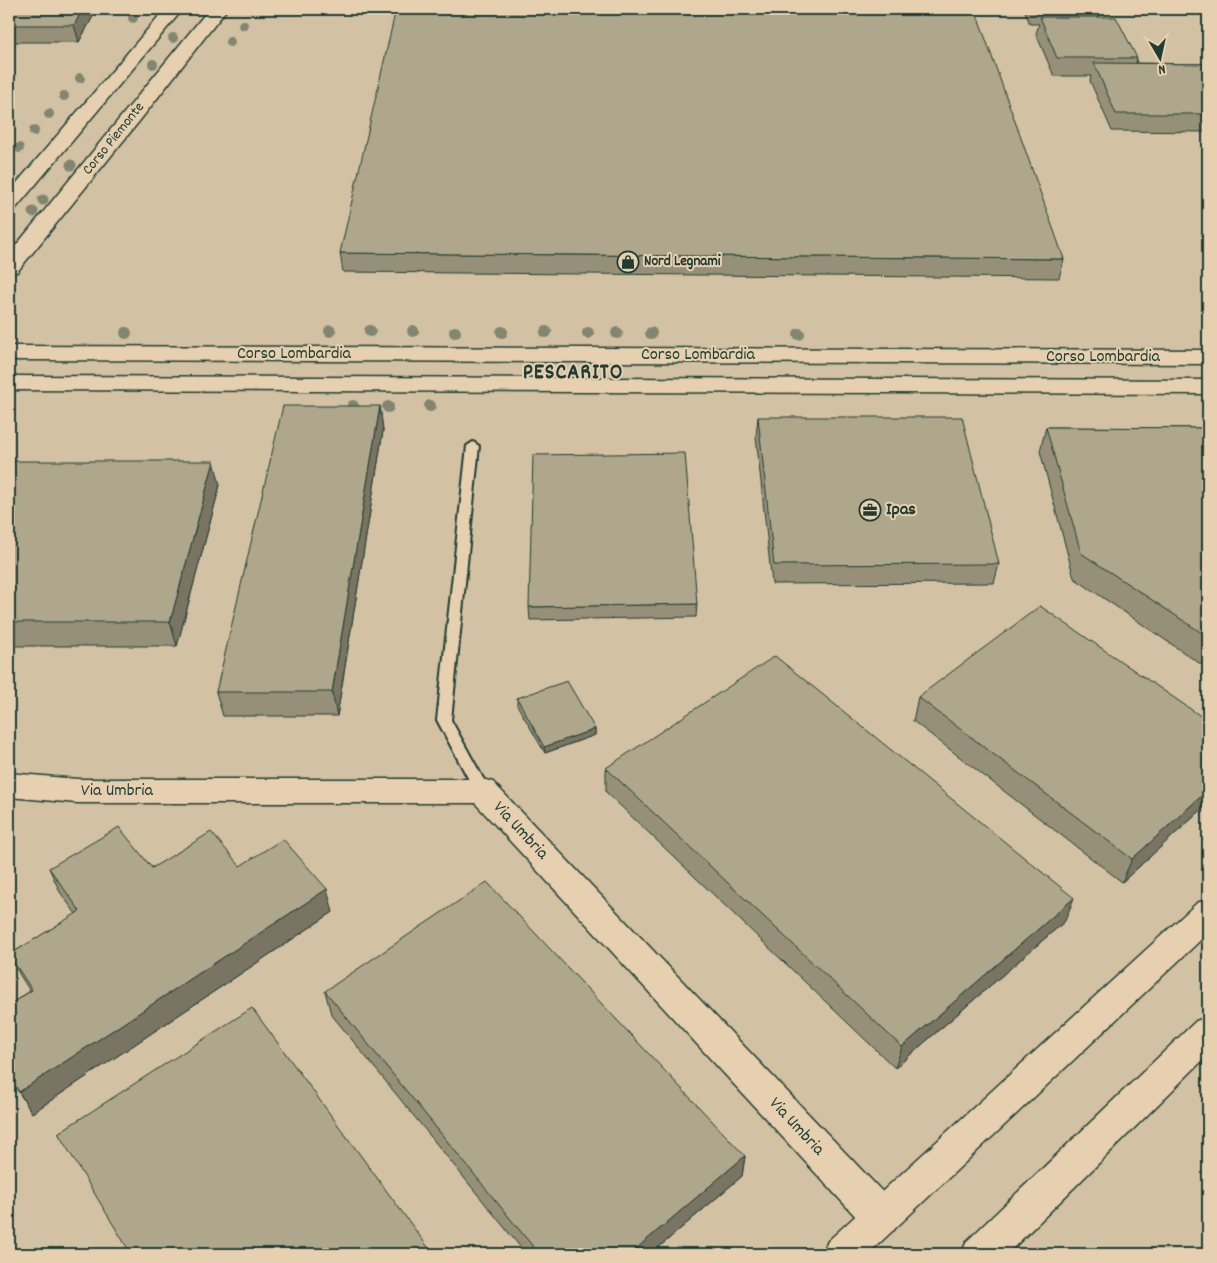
<svg xmlns="http://www.w3.org/2000/svg" width="1217" height="1263" font-family="Dekko,sans-serif">
  <style>
    .built { fill: #d2c1a2 }
    .lines { fill: none; stroke-linecap: round; stroke-linejoin: round }
    .service-casing { stroke: #1f3d34; stroke-width: 4 }
    .minor-casing { stroke: #1f3d34; stroke-width: 3 }
    .tertiary-casing { stroke: #1f3d34; stroke-width: 3 }
    .service { fill: #e6d0af; fill-rule: evenodd }
    .minor { fill: #e6d0af; fill-rule: evenodd }
    .tertiary { fill: #e6d0af; fill-rule: evenodd }
    .tree { fill: #828671 }
    .wall { fill: #969078; stroke: #1f3d34 }
    .shaded-wall { fill: #7a7562; stroke: #1f3d34 }
    .building { fill: #afa78c; stroke: #1f3d34 }
    .labels { text-anchor: middle; dominant-baseline: central; stroke-width: 4; stroke-linejoin: round; paint-order: stroke }
    .far-street-label { font-size: 15px; fill: #1f3d34; stroke: #e6d0af }
    .far-poi-label { font-size: 15px; font-weight: bold; fill: #1f3d34; stroke: #e6d0af; text-anchor: start }
    .street-label { font-size: 18px; fill: #1f3d34; stroke: #e6d0af }
    .poi-label { font-size: 18px; font-weight: bold; fill: #1f3d34; stroke: #e6d0af; text-anchor: start }
    .district-label { font-size: 22px; font-weight: bold; letter-spacing: 1px; fill: #1f3d34; stroke: #e6d0af }
  </style>
  <rect width="100%" height="100%" fill="#e6d0af"/>
  <filter id="ink" filterUnits="userSpaceOnUse"><feTurbulence type="fractalNoise" baseFrequency=".02" numOctaves="2"/><feDisplacementMap in="SourceGraphic" scale="10" xChannelSelector="R" yChannelSelector="G"/><feConvolveMatrix kernelMatrix="1 2 1 2 8 2 1 2 1" color-interpolation-filters="sRGB"/></filter>
  <g filter="url(#ink)">
    <!-- built -->
    <path class="built" d="M9,9H1208V1254H9Z"/>
    <g class="lines">
      <!-- service casing -->
      <g class="service-casing">
        <path id="service" d="M473,442L479,446L451,720L490,791L487,795L482,797L477,795L437,720L467,446Z"/>
      </g>
      <!-- minor casing -->
      <g class="minor-casing">
        <path id="minor" d="M9,773L77,779H482L493,782L894,1204L900,1217L894,1230L881,1235L868,1230L475,803H77L9,797Z"/>
      </g>
      <!-- tertiary casing -->
      <g class="tertiary-casing">
        <path id="tertiary" d="M165,9H183L16,208L9,210V192Z
          M209,9H227L141,119L17,272L9,273V254Z
          M9,346L1208,350V364L9,360Z
          M9,376L1208,380V394L9,390Z
          M1208,899V933L868,1254H822L828,1241L1197,903Z
          M1208,1017V1055L1007,1254H961L967,1241L1196,1021Z"/>
      </g>
      <!-- service -->
      <use href="#service" class="service"/>
      <!-- minor -->
      <use href="#minor" class="minor"/>
      <!-- tertiary -->
      <use href="#tertiary" class="tertiary"/>
    </g>
    <!-- trees -->
    <g class="tree">
      <circle cx="133" cy="18" r="5"/>
      <circle cx="243" cy="25" r="5"/>
      <circle cx="173" cy="38" r="5"/>
      <circle cx="230" cy="42" r="5"/>
      <circle cx="153" cy="64" r="5"/>
      <circle cx="80" cy="78" r="5"/>
      <circle cx="64" cy="96" r="5"/>
      <circle cx="49" cy="114" r="5"/>
      <circle cx="34" cy="131" r="5"/>
      <circle cx="19" cy="148" r="5"/>
      <circle cx="71" cy="165" r="5.5"/>
      <circle cx="43" cy="200" r="5.5"/>
      <circle cx="33" cy="212" r="5.5"/>
      <circle cx="330" cy="331" r="6"/>
      <circle cx="370" cy="331" r="6"/>
      <circle cx="413" cy="331" r="6"/>
      <circle cx="455" cy="332" r="6"/>
      <circle cx="502" cy="332" r="6"/>
      <circle cx="546" cy="332" r="6"/>
      <circle cx="126" cy="333" r="6"/>
      <circle cx="588" cy="333" r="6"/>
      <circle cx="617" cy="333" r="6"/>
      <circle cx="651" cy="333" r="6"/>
      <circle cx="799" cy="334" r="6"/>
      <circle cx="353" cy="406" r="6"/>
      <circle cx="430" cy="406" r="6"/>
      <circle cx="388" cy="407" r="6"/>
    </g>
    <!-- wall -->
    <path class="wall" d="M9,9H107H97L79,42H9Z
      M1024,9H1101L1099,17L1137,58L1136,63L1208,64V132L1112,131L1090,81L1091,76H1054L1036,34L1039,24H1030Z
      M340,253L1064,259L1059,278L343,272Z
      M380,406L383,431L337,716H223L216,692Z
      M758,417L999,564L994,583L772,584L756,436Z
      M1046,427L1208,428V669L1074,578L1040,451Z
      M9,461L220,485L177,646H9Z
      M697,604L696,617L530,620L529,607Z
      M918,697L1208,721V804L1122,882L913,721Z
      M517,698L595,729V735L545,753L517,705Z
      M606,768L1065,921L895,1068L606,792Z
      M240,866L333,912L32,1113L9,1077V1005L30,991L21,977L9,955L76,914L60,892L49,868Z
      M325,991L745,1156L742,1176L651,1254H526L331,1014Z"/>
    <!-- shaded-wall -->
    <path class="shaded-wall" d="M83,9H97L79,42L74,25Z
      M380,406L383,431L337,716L332,692Z
      M214,461L220,485L177,646L170,622Z
      M595,729V735L545,753L544,747Z
      M1208,790V804L1122,882L1132,859Z
      M327,889L333,912L32,1113L19,1092Z
      M1074,898L1065,921L895,1068L902,1047Z
      M745,1156L742,1176L651,1254H630Z"/>
    <!-- building -->
    <path class="building" d="M9,9H83L74,25H9Z
      M396,9H975L1064,259L340,253Z
      M1040,17H1116L1137,58H1057Z
      M1094,63L1208,64V114H1116Z
      M283,406H380L332,692H216Z
      M758,417H962L999,564L774,565Z
      M1046,427L1208,428V637L1081,553Z
      M685,453L697,604L529,607L533,455Z
      M9,461H214L170,622H9Z
      M1040,606L1208,721V790L1132,859L918,697Z
      M775,656L1074,898L902,1047L606,768Z
      M567,681L595,729L544,747L517,698Z
      M119,827L152,868L211,832L240,866L283,839L327,889L19,1092L9,1076V1005L32,990L9,955L80,911L49,868Z
      M487,882L745,1156L630,1254H539L325,991Z
      M252,1008L433,1254H131L58,1133Z
      M1160,1251L1165,1254H1157Z"/>
  </g>
  <!-- icons -->
  <defs>
    <g id="shop-ring" transform="scale(1.125)"><circle r="9.5" fill="#e6d0af" stroke="#1f3d34" stroke-width="1.5"/><path d="M-5-2.5h2.3a2.7 3.5 0 0 1 5.4 0H5L5.5 6h-11ZM-1.5-2.5h3a1.5 2.3 0 0 0-3 0Z" fill="#1f3d34"/></g>
    <g id="office-ring" transform="scale(1.125)"><circle r="9.5" fill="#e6d0af" stroke="#1f3d34" stroke-width="1.5"/><path d="M-6-3h4V-5.5h4V-3h4V5H-6ZM-1-4.5V-3h2v-1.5ZM-6 0V1H6V0Z" fill="#1f3d34"/></g>
  </defs>
  <g fill-rule="evenodd">
    <use href="#shop-ring" x="628" y="262"/>
    <use href="#office-ring" x="870" y="510"/>
  </g>
  <g class="labels">
    <!-- far-street labels -->
    <g class="far-street-label">
      <text transform="translate(114 139) rotate(-51)">Corso Piemonte</text>
    </g>
    <!-- far-poi labels -->
    <g class="far-poi-label">
      <text x="644" y="262">Nord Legnami</text>
    </g>
    <!-- street labels -->
    <g class="street-label">
      <text x="294" y="354">Corso Lombardia</text>
      <text x="698" y="355">Corso Lombardia</text>
      <text x="1103" y="357">Corso Lombardia</text>
      <text x="117" y="791">Via Umbria</text>
      <text transform="translate(520 831) rotate(47)">Via Umbria</text>
      <text transform="translate(796 1127) rotate(47)">Via Umbria</text>
    </g>
    <!-- poi labels -->
    <g class="poi-label">
      <text x="886" y="510">Ipas</text>
    </g>
    <!-- district labels -->
    <g class="district-label">
      <text x="573" y="373">PESCARITO</text>
    </g>
  </g>
  <!-- margin -->
  <rect width="1217" height="1263" fill="none" stroke="#e6d0af" stroke-width="30"/>
  <rect x="15" y="15" width="1187" height="1233" fill="none" stroke="#1f3d34" stroke-width="2" filter="url(#ink)"/>
  <!-- north arrow -->
  <g transform="translate(1160 58) rotate(171)" stroke="#e6d0af" stroke-width="4" paint-order="stroke">
  <path d="M0-4L9 19L0 12L-9 19Z" fill="#1f3d34"/>
  <text y="-8" font-size="14" font-weight="bold" text-anchor="middle" fill="#1f3d34">N</text>
  </g>
</svg>
